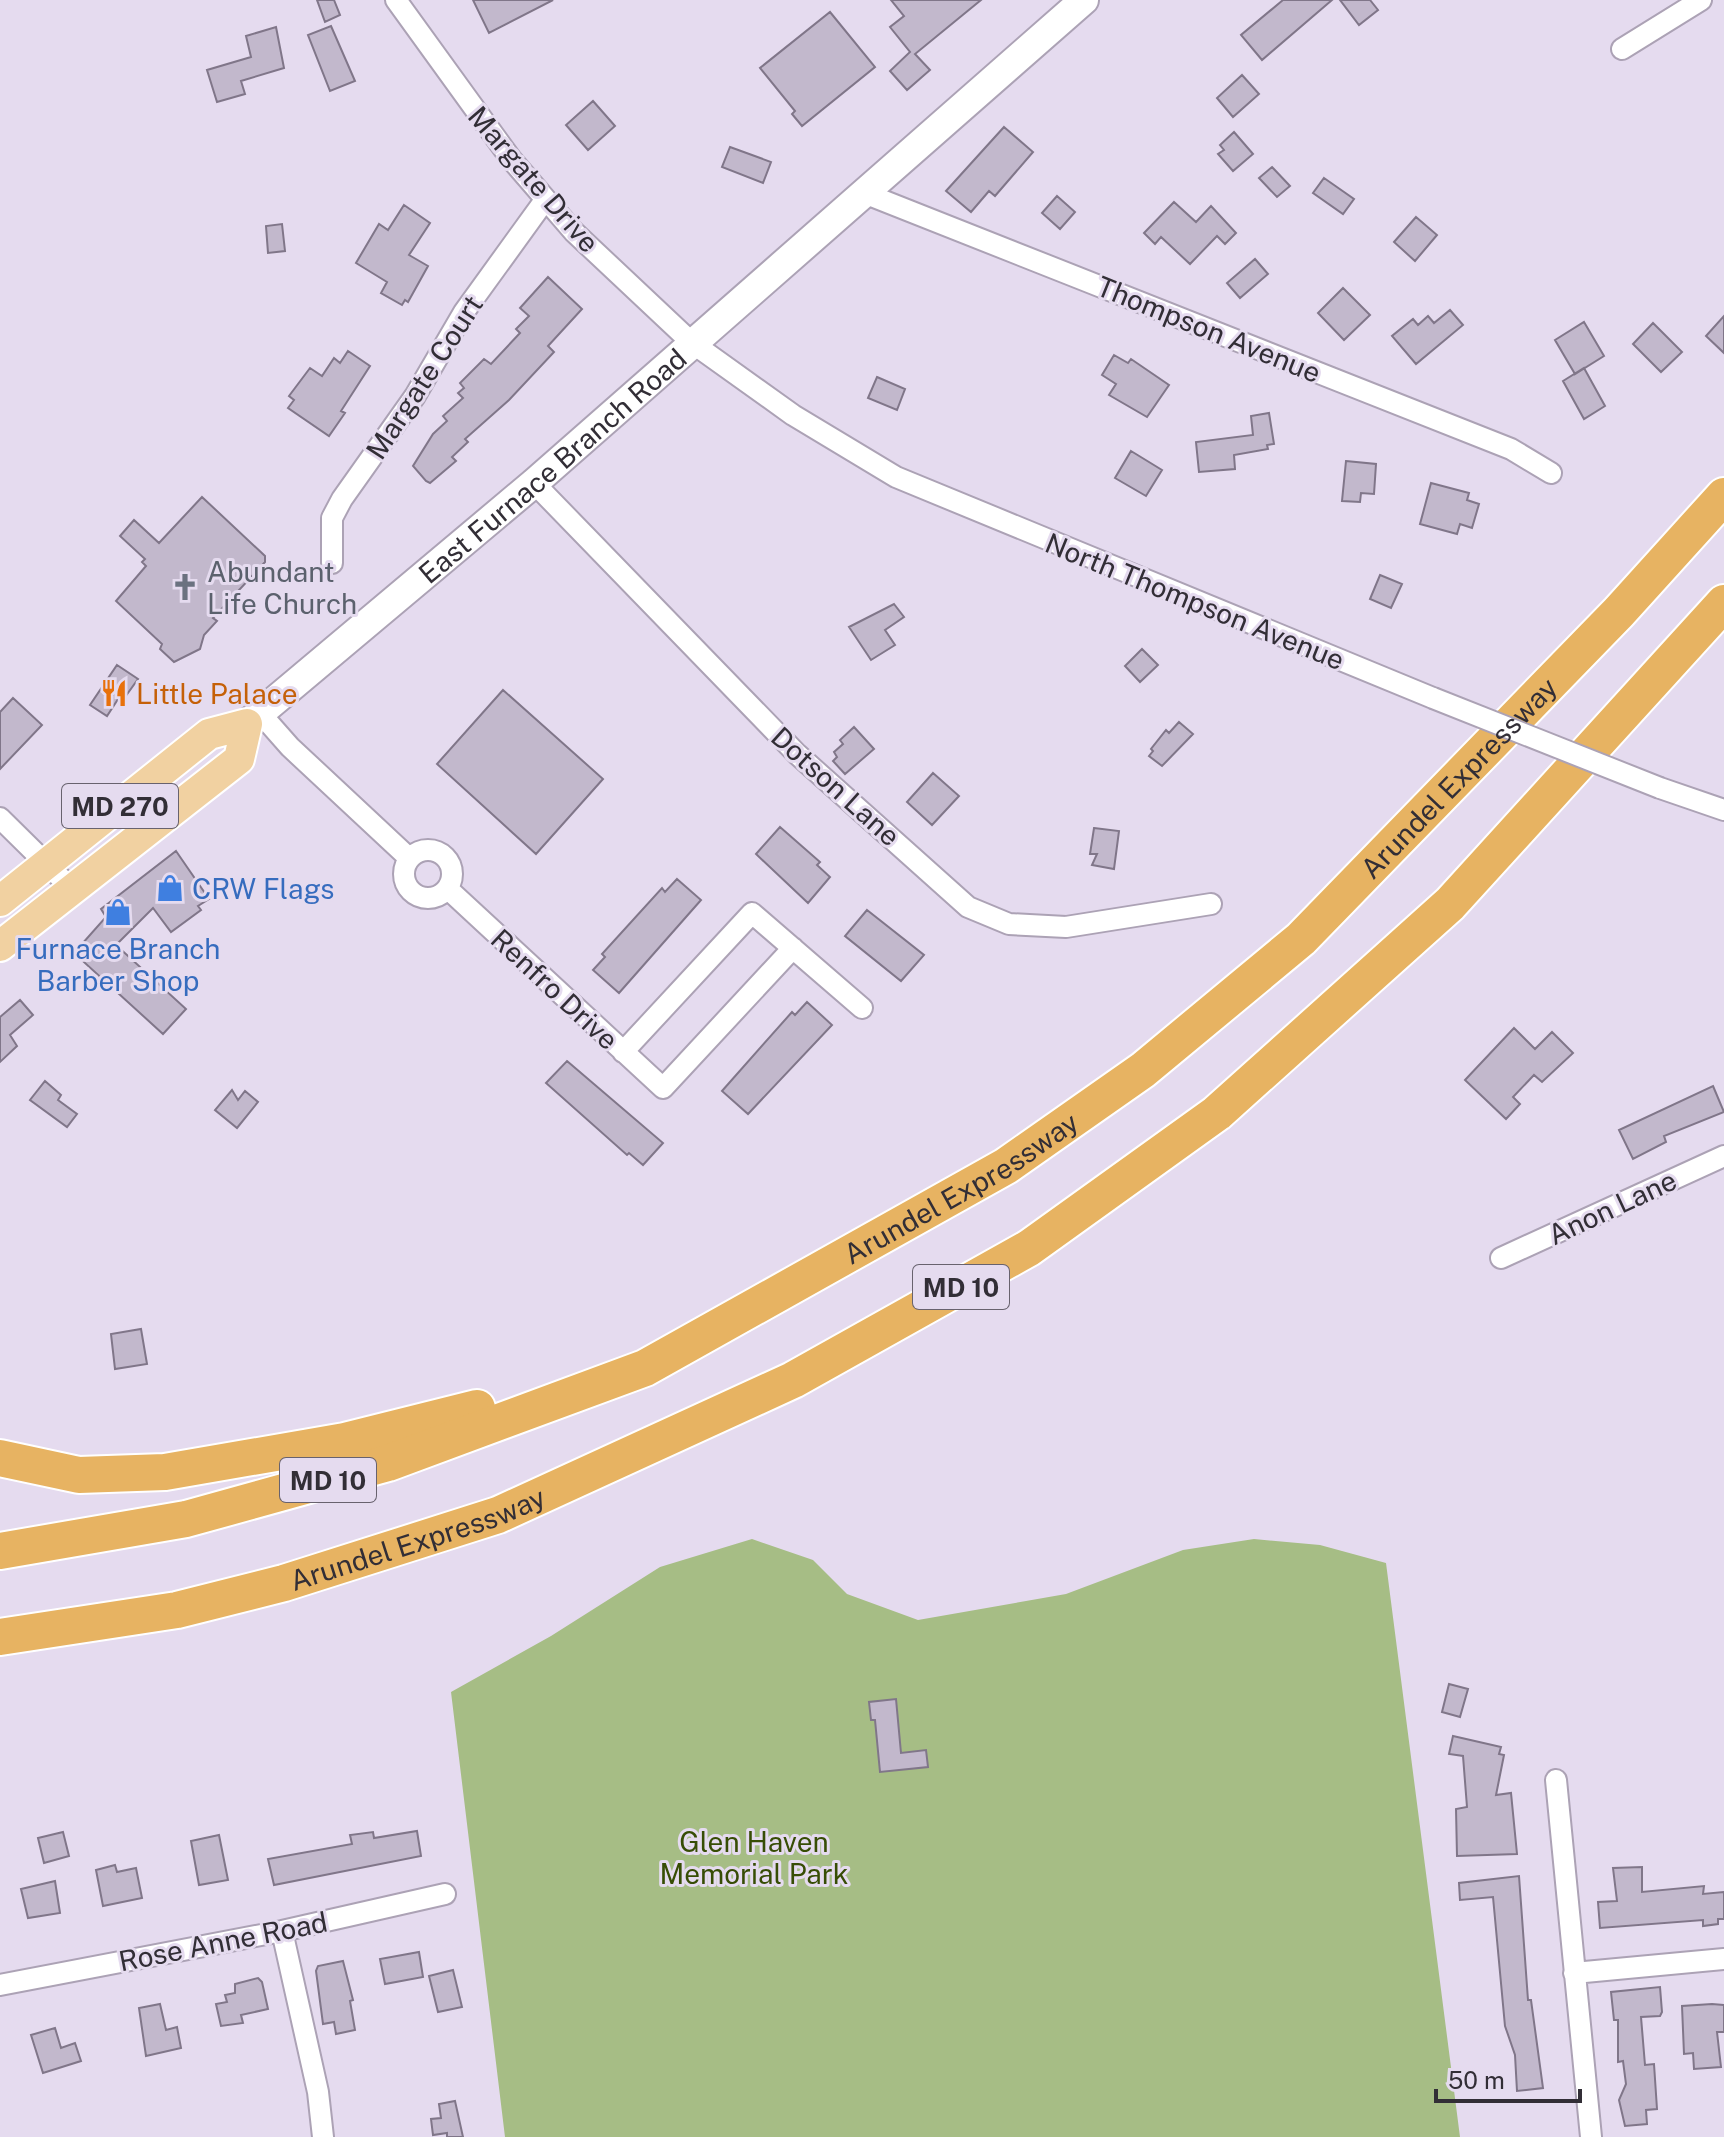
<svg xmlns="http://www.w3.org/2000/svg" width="1724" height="2137" font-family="'Public Sans',sans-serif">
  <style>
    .green { fill: #a6bd85 }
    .building { fill: #c2b8cc; stroke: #807689; stroke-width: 2 }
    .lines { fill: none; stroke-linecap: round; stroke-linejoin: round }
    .minor-casing { stroke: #aca2b5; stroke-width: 24 }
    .secondary-casing { stroke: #aca2b5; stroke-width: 32 }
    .primary-casing { stroke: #fff; stroke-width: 34 }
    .motorway-casing { stroke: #fff; stroke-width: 40 }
    .minor { stroke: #fff; stroke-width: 20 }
    .secondary { stroke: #fff; stroke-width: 28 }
    .primary { stroke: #f1d1a1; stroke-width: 30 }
    .motorway { stroke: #e7b362; stroke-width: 36 }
    .minor-bridge-casing { stroke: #aca2b5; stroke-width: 24; stroke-linecap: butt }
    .minor-bridge { stroke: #fff; stroke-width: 20 }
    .labels { text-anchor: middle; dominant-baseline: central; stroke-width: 6; stroke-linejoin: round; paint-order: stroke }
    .shield { fill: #e5dbef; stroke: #68626e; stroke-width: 2 }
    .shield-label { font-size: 26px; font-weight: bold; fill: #322e36 }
    .street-label { font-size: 28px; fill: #322e36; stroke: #e5dbef }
    .worship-label { font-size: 28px; fill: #5b616d; stroke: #e5dbef; text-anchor: start }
    .food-label { font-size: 28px; fill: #c56008; stroke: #e5dbef; text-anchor: start }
    .shop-label { font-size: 28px; fill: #366cbe; stroke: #e5dbef; text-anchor: start }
    .park-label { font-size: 28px; fill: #374d05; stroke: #e5dbef }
  </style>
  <rect width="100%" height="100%" fill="#e5dbef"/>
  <!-- green -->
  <path class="green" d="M752,1539L813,1560L847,1594L918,1620L1066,1594L1183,1550L1254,1539L1320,1545L1386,1563L1460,2137H505L451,1692L551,1636L660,1567Z"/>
  <!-- building -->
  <path class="building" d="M317,0H334L340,15L325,22Z
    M473,0H553L489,33Z
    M891,0H981L915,54L930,70L907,90L890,71L910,52L890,27L904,16Z
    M1283,0H1332L1262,60L1241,35Z
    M1340,0H1370L1378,10L1359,25Z
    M830,12L875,67L802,126L792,114L795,111L760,68Z
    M331,26L355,81L330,91L308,35Z
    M276,27L284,68L241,81L245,94L217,102L207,70L251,57L246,36Z
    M1242,75L1259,94L1233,117L1217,98Z
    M593,101L615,126L588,150L566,125Z
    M1004,127L1033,152L995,196L989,191L971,212L946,191Z
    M1234,132L1253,154L1233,171L1218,154L1224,150L1220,145Z
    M730,147L771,162L763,183L722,167Z
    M1272,167L1290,186L1277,197L1259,178Z
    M1324,178L1354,199L1343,214L1313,193Z
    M1057,196L1075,212L1060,229L1042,213Z
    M1174,202L1196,222L1211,206L1236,233L1225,244L1217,236L1190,264L1161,237L1155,244L1144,233Z
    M404,205L430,223L409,255L428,266L408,302L405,300L402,305L381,293L387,282L356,263L379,224L388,230Z
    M1416,217L1437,235L1415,261L1394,242Z
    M282,224L285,251L268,253L266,226Z
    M1255,259L1268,274L1240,298L1227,283Z
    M548,277L582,309L548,346L554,352L509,400L465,439L468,442L452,457L456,461L430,483L426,481L413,466L433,434L447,421L443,416L463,398L458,393L464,388L460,383L484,359L491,364L520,333L516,329L529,316L520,308Z
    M1343,288L1370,315L1344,340L1318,313Z
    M1450,310L1463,325L1416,364L1392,336L1413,319L1418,325L1428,316L1434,323Z
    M1724,316V353L1706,336Z
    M1584,322L1604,356L1575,374L1555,340Z
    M1653,323L1682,352L1661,372L1633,344Z
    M348,351L370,366L341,411L345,413L329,436L288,408L294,400L289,396L310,368L322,376L334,358L340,363Z
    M1114,355L1128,363L1131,359L1169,385L1147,417L1109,395L1116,384L1102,375Z
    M1584,368L1605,406L1584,419L1563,381Z
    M877,377L905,389L897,410L868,398Z
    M1269,413L1274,444L1267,445L1268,449L1234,455L1235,469L1199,472L1196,442L1253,435L1251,416Z
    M1131,451L1162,470L1146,496L1115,478Z
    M1346,461L1376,464L1374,494L1361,493L1360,502L1342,501Z
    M1431,483L1469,493L1467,500L1479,504L1472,528L1460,524L1457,534L1420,524Z
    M202,497L265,556V562L213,618L217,621L204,635L200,649L174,662L160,649L162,644L116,601L146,566L142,562L145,559L120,536L134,520L159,543Z
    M1380,575L1402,584L1391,608L1370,599Z
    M894,604L904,617L885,630L895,645L871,660L849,627Z
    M1142,649L1158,665L1140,682L1125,666Z
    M117,665L138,679L125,697L122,693L107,716L90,705Z
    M503,690L603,779L536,854L437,764Z
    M13,698L42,725L0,769V712Z
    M1179,722L1193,734L1162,766L1149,756L1153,751L1151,749L1166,730L1169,733Z
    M854,727L874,749L845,774L833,761L837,757L834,752L843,744L840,740Z
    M933,773L959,796L932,825L907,802Z
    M780,827L820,862L817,865L830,877L808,903L756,854Z
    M1094,828L1119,831L1114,869L1092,865L1097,854H1090Z
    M176,851L209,899L198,906L201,910L171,932L153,908L116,945L186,1009L163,1034L74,953L106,917L101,909Z
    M677,879L701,900L619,993L593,970L605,957L602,954L662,888L665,892Z
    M867,910L924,955L901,981L845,936Z
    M20,1000L33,1015L10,1035L17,1046L0,1062V1017Z
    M807,1002L832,1025L748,1114L722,1091L792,1012L795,1015Z
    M1514,1028L1535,1049L1552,1032L1573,1053L1542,1082L1534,1075L1513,1097L1520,1104L1506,1119L1465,1080Z
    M567,1061L663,1143L643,1165L629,1153L627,1155L546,1083Z
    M45,1081L61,1095L58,1100L77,1114L67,1127L30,1100Z
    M1713,1086L1724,1112L1664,1136L1666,1142L1633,1159L1619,1130Z
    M232,1090L238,1100L245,1091L258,1102L237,1128L215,1110Z
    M141,1329L147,1364L115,1369L111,1334Z
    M1449,1684L1468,1689L1460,1717L1442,1712Z
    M896,1699L901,1753L926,1750L928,1767L880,1772L875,1720H871L869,1702Z
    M1453,1736L1501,1747L1499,1754L1504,1755L1496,1795L1511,1793L1517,1854L1457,1856L1456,1809L1467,1807L1463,1756L1449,1754Z
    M417,1831L421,1856L274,1885L268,1859L352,1844L350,1835L373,1832L374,1838Z
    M63,1832L69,1856L44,1863L38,1838Z
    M219,1835L228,1880L199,1885L191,1841Z
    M115,1865L117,1872L136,1868L142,1898L103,1906L96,1870Z
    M1642,1867V1892L1704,1886L1703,1894L1724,1892V1919H1718V1924L1703,1926V1920L1600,1928L1598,1902L1617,1901L1613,1868Z
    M1519,1876L1528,2000H1531L1543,2088L1517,2091L1515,2055L1505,2026L1493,1897L1460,1900L1459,1883Z
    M55,1881L60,1913L28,1918L21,1889Z
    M419,1952L423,1977L385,1984L380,1959Z
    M343,1961L353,2000L350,2001L355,2030L336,2034L334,2022L323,2024L316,1971L318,1966Z
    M453,1970L462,2007L438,2012L429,1976Z
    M258,1978L262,1982L268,2009L241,2015L243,2023L221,2026L216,2004L227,2002L225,1995L235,1993V1984Z
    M1660,1987L1662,2012L1660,2016L1641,2017L1645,2065L1654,2064L1657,2109L1646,2110L1647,2124L1625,2126L1619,2100L1626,2084L1623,2061L1618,2062V2020H1614L1611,1992Z
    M160,2004L166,2030L177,2027L181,2048L146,2056L139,2008Z
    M1712,2004L1724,2005V2032H1717L1721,2067L1694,2069L1693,2053L1684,2054L1682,2006Z
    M55,2028L61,2048L75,2043L81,2061L43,2073L31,2035Z
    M455,2101L463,2137H447V2133L433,2135L431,2119L441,2118L439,2104Z"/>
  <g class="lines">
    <!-- minor casing -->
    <g class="minor-casing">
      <path id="minor" d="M396,0L511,159L574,232L691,342L793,415L896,477L1433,698
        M1622,49L1701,0
        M864,193L1511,449L1551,473
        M534,483L797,754L968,907L1009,924L1066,927L1211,904
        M332,563V518L342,499L415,396L464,312L545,200
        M260,713L290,747L409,858
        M1660,788L1724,810
        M0,818L73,890
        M404 874a24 24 0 1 1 48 0a24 24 0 1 1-48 0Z
        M448,889L663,1088L793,948
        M623,1052L752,913L862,1008
        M1501,1258L1724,1156
        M1556,1780L1591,2137
        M282,1931L318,2092L323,2137
        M1574,1973L1724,1959
        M0,1985L282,1931L445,1894"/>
    </g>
    <!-- secondary casing -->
    <g class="secondary-casing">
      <g id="secondary">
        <path id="s1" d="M247,724L534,483L1084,0"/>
      </g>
    </g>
    <!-- primary casing -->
    <g class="primary-casing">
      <path id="primary" d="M0,901L209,734L247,724L239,759L0,946"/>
    </g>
    <!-- motorway casing -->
    <g class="motorway-casing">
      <g id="motorway">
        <path d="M0,1458L79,1475L165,1472L345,1441L477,1408"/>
        <path id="s2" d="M0,1551L186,1519L388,1463L645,1368L1006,1166L1143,1070L1301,939L1619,612L1724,496"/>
        <path id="s3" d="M0,1637L177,1610L284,1583L498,1515L793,1380L1029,1248L1217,1113L1450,904L1724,603"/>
      </g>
    </g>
    <!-- minor -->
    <use href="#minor" class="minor"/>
    <!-- secondary -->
    <use href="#secondary" class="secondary"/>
    <!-- primary -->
    <use href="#primary" class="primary"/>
    <!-- motorway -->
    <use href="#motorway" class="motorway"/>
    <!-- minor-bridge casing -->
    <g class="minor-bridge-casing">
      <path id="minor-bridge" d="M1433,698L1660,788"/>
    </g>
    <!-- minor-bridge -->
    <use href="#minor-bridge" class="minor-bridge"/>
  </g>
  <!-- icons -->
  <defs>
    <g id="church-bare" transform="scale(2.16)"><path d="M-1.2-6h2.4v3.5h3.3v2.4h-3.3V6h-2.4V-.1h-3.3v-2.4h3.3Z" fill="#6b7280" stroke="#e5dbef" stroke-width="2.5" paint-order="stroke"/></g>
    <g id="restaurant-bare" transform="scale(2.16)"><path d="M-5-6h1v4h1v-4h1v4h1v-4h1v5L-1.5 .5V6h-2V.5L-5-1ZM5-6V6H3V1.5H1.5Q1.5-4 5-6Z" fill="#e8710a" stroke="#e5dbef" stroke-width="2.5" paint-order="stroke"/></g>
    <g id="shop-bare" transform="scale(2.16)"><path d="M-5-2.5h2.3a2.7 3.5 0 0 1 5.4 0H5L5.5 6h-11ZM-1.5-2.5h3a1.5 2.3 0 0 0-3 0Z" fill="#3f7fe0" stroke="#e5dbef" stroke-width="2.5" paint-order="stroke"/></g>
  </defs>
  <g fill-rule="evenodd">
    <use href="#church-bare" x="185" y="587"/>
    <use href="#restaurant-bare" x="114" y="693"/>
    <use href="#shop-bare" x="170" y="888"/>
    <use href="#shop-bare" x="118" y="912"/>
  </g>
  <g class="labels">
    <!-- shield labels -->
    <g class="shield">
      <rect x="62" y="784" width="116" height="44" rx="6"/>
      <rect x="913" y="1265" width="96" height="44" rx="6"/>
      <rect x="280" y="1458" width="96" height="44" rx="6"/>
    </g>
    <g class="shield-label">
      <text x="120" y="806">MD 270</text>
      <text x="961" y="1287">MD 10</text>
      <text x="328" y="1480">MD 10</text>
    </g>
    <!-- street labels -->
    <g class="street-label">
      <text transform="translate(534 179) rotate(49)">Margate Drive</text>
      <text transform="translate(1209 329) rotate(22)">Thompson Avenue</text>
      <text transform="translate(424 377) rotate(-57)">Margate Court</text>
      <text stroke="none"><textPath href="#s1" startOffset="400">East Furnace Branch Road</textPath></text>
      <text transform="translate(1195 601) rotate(22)">North Thompson Avenue</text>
      <text stroke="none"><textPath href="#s2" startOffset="1684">Arundel Expressway</textPath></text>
      <text transform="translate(836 786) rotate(42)">Dotson Lane</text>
      <text transform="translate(555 989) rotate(43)">Renfro Drive</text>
      <text stroke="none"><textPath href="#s2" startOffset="1036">Arundel Expressway</textPath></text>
      <text transform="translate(1612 1207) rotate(-25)">Anon Lane</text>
      <text stroke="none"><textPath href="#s3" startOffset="430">Arundel Expressway</textPath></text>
      <text transform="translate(223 1941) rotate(-11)">Rose Anne Road</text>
    </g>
    <!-- worship labels -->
    <g class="worship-label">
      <text x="207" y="571">Abundant<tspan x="207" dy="32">Life Church</tspan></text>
    </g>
    <!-- food labels -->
    <g class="food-label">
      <text x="136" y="693">Little Palace</text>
    </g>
    <!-- shop labels -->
    <g class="shop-label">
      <text x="192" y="888">CRW Flags</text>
      <text x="118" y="948" text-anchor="middle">Furnace Branch<tspan x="118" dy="32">Barber Shop</tspan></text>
    </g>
    <!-- park labels -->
    <g class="park-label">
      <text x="754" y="1841">Glen Haven<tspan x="754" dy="32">Memorial Park</tspan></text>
    </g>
  </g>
  <!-- scale -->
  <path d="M1436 2089v12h144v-12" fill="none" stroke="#322e36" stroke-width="4"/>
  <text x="1448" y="2089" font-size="24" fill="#322e36" stroke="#e5dbef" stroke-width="6" paint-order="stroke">50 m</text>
</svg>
